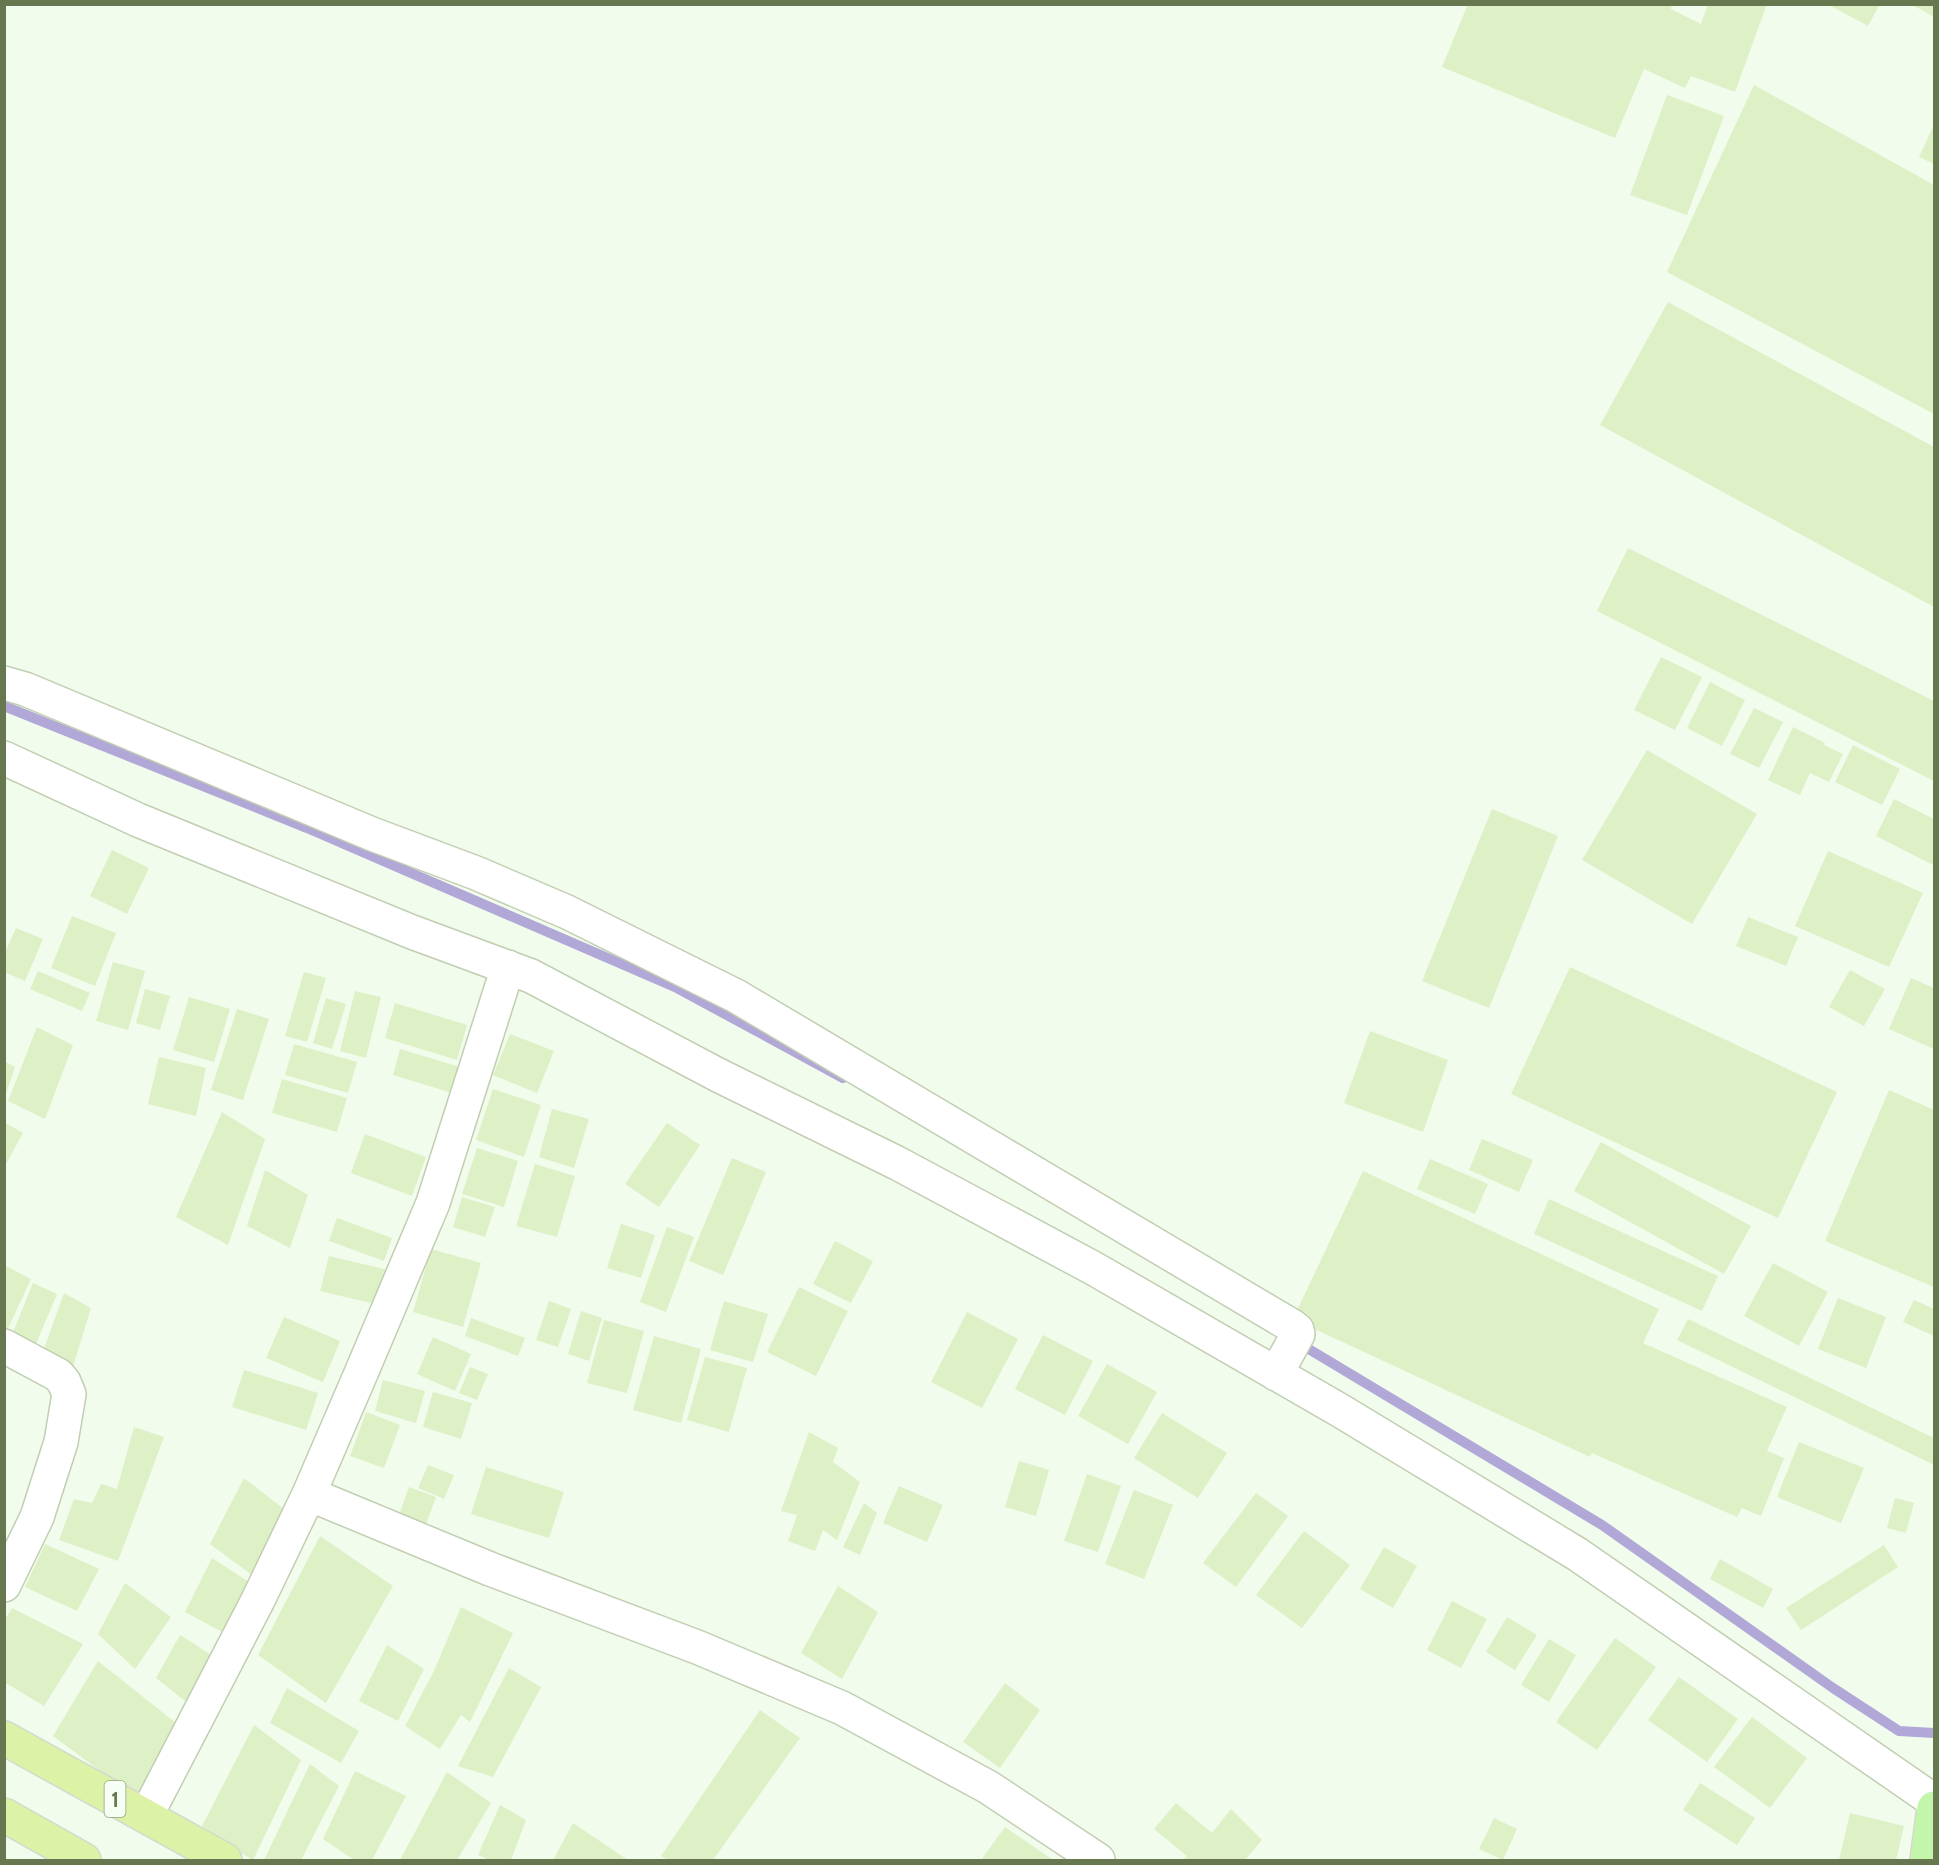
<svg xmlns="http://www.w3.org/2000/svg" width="1939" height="1865" font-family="Cabin,sans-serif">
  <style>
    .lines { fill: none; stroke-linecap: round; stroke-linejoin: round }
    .stream { stroke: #b1a8d7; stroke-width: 10 }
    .building { fill: #ddf0c6 }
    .street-casing { stroke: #c1ceb1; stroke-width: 36 }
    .primary-casing { stroke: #d4d9ce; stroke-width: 36 }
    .highway-casing { stroke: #d4d9ce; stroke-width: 36 }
    .street { stroke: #fff; stroke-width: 33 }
    .primary { stroke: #c3f6aa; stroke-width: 33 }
    .highway { stroke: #dcf2a7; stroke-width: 33 }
    .labels { text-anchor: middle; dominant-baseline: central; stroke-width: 6; stroke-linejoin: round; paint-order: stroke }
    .shield { fill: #f7fef4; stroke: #92a080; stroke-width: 1.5 }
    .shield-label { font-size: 21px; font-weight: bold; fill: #67774f }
  </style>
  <rect width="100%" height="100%" fill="#f2fced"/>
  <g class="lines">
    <!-- stream -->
    <path class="stream" d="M4,706L307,828L677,988L843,1078
      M1297,1342L1602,1525L1833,1688L1899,1731L1934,1733"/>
  </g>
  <!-- building -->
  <path class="building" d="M1468,4H1672L1671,9L1701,24L1708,4H1767L1735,92L1691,76L1685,88L1644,69L1615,138L1442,67Z
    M1827,4H1880L1868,26Z
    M1911,4H1934V17Z
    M1754,85L1934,185V414L1667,272Z
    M1667,95L1724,116L1687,215L1630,195Z
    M1934,125V164L1919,157Z
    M1668,302L1934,447V607L1600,425Z
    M1628,548L1934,701V781L1597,611Z
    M1661,657L1702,677L1675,730L1634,710Z
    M1710,682L1745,700L1722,746L1687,728Z
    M1754,708L1783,722L1759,768L1730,754Z
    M1793,727L1825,743L1824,745L1843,754L1829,782L1810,773L1800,795L1768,780Z
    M1853,745L1900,769L1882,805L1835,782Z
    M1647,750L1757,814L1692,924L1582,860Z
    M1894,799L1934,819L1933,865L1876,836Z
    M1492,809L1558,836L1489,1008L1422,981Z
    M112,850L149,868L127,914L90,896Z
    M1828,851L1923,893L1889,967L1795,926Z
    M72,916L116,933L95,986L51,968Z
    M1748,917L1798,937L1786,966L1736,946Z
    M16,928L43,939L25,981L4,972V955Z
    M113,962L145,971L128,1030L96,1021Z
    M1570,967L1837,1092L1778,1218L1511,1094Z
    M1850,970L1885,989L1864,1026L1829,1007Z
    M38,971L90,993L82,1011L30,989Z
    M304,972L326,978L307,1042L285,1036Z
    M1911,978L1934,988V1049L1889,1029Z
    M145,989L170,996L160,1030L136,1023Z
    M355,991L381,997L366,1058L340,1051Z
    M189,997L230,1009L214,1062L173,1050Z
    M326,998L346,1004L332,1049L313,1043Z
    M395,1003L467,1025L457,1060L385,1038Z
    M237,1009L269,1019L243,1100L211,1090Z
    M37,1027L73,1045L45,1119L8,1101Z
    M1370,1031L1448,1060L1423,1132L1344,1103Z
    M510,1034L554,1051L537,1093L493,1075Z
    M294,1044L357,1062L348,1093L285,1075Z
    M400,1049L460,1067L452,1093L393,1075Z
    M159,1057L206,1068L196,1116L148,1104Z
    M4,1061L15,1067L5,1097H4Z
    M282,1079L347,1098L337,1132L272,1113Z
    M493,1089L541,1105L524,1157L476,1140Z
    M1889,1090L1934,1110V1287L1825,1241Z
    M552,1109L589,1119L574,1168L539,1157Z
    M222,1112L265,1139L228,1245L176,1217Z
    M4,1122L23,1133L4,1168Z
    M667,1123L700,1145L659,1207L625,1184Z
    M365,1134L426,1157L412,1196L351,1173Z
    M1482,1139L1533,1160L1519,1192L1469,1170Z
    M1601,1142L1751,1226L1724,1274L1574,1191Z
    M477,1148L518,1161L504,1207L462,1194Z
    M732,1158L766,1172L723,1275L689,1261Z
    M1430,1159L1488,1184L1475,1214L1417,1189Z
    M535,1164L575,1176L557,1237L516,1226Z
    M265,1170L308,1195L290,1248L247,1226Z
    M1363,1171L1659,1309L1643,1343L1787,1407L1767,1451L1784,1458L1761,1516L1742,1508L1737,1517L1592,1453L1590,1457L1293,1319Z
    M462,1197L495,1207L485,1237L453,1227Z
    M1549,1199L1718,1276L1702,1311L1534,1234Z
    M337,1218L392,1238L384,1261L329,1241Z
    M621,1224L655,1235L641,1278L607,1268Z
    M667,1227L694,1237L666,1312L640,1302Z
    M835,1241L873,1261L851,1303L813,1284Z
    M431,1249L481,1263L463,1327L413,1312Z
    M329,1256L388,1270L379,1305L320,1291Z
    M1773,1263L1828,1292L1799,1346L1744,1316Z
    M4,1265L31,1279L4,1337Z
    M33,1283L57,1294L30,1358L9,1342Z
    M799,1287L848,1311L816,1376L767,1352Z
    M64,1293L91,1308L70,1376L39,1363Z
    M1838,1298L1886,1317L1866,1368L1818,1349Z
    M1914,1300L1934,1309V1336L1903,1322Z
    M549,1301L571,1309L558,1347L536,1340Z
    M724,1301L768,1314L753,1362L710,1350Z
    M581,1311L602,1318L589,1361L568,1354Z
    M967,1312L1018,1339L982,1408L931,1382Z
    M284,1317L340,1341L323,1382L266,1358Z
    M471,1318L525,1338L518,1356L465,1336Z
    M1688,1319L1934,1438V1465L1677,1340Z
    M604,1320L644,1331L627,1393L587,1383Z
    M1043,1335L1093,1361L1065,1415L1015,1389Z
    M654,1336L701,1349L681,1423L633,1410Z
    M433,1337L471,1354L455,1391L417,1374Z
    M705,1357L747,1368L729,1432L687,1420Z
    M1107,1364L1157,1392L1128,1444L1078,1416Z
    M470,1367L488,1374L477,1400L459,1393Z
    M244,1370L318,1393L306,1430L232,1407Z
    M383,1380L425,1391L416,1423L375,1411Z
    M433,1392L472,1403L461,1439L423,1427Z
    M366,1412L400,1425L384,1468L350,1456Z
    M1162,1413L1227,1453L1198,1498L1134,1458Z
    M134,1427L164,1437L118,1561L59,1540L74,1499L92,1503L101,1484L117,1489Z
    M809,1432L838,1448L833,1462L860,1482L837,1540L823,1530L815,1551L788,1541L797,1515L781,1511Z
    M1799,1442L1864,1468L1841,1523L1777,1497Z
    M1019,1461L1049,1470L1036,1516L1005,1507Z
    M428,1465L454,1475L444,1499L418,1488Z
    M486,1467L564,1492L549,1538L471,1514Z
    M1087,1474L1121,1486L1098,1552L1064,1541Z
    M244,1478L294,1517L256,1578L210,1544Z
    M899,1486L943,1505L927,1542L883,1523Z
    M409,1487L436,1497L425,1527L398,1518Z
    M1134,1490L1173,1505L1144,1579L1105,1564Z
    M1256,1493L1288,1516L1236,1587L1203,1563Z
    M1895,1498L1914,1503L1906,1533L1887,1528Z
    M864,1503L877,1513L860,1555L843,1547Z
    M1304,1531L1350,1565L1302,1628L1256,1595Z
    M320,1536L393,1586L326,1703L258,1655Z
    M45,1544L99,1569L77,1611L25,1587Z
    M1884,1545L1898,1567L1801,1630L1786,1608Z
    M1384,1547L1417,1566L1393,1608L1360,1589Z
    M212,1558L260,1589L235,1639L185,1612Z
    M1720,1559L1773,1589L1763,1608L1710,1579Z
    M125,1583L171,1617L135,1669L98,1634Z
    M838,1586L878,1612L842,1679L801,1653Z
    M1452,1601L1487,1619L1461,1668L1427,1650Z
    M461,1607L513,1633L470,1722L461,1715L440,1749L405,1726L433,1673Z
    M12,1608L83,1644L44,1706L4,1682V1621Z
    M1507,1617L1537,1635L1515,1670L1486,1652Z
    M180,1635L224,1663L202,1676L185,1701L156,1678Z
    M1615,1638L1656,1667L1597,1750L1556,1722Z
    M1549,1639L1576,1655L1549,1702L1521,1685Z
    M387,1645L424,1669L398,1721L359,1701Z
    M98,1661L186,1731L142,1802L53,1736Z
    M509,1668L541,1687L493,1777L458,1766Z
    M1679,1677L1738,1719L1707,1762L1648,1720Z
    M1005,1683L1040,1710L1000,1768L963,1742Z
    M287,1688L359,1731L341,1763L270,1723Z
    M760,1710L800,1738L713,1860H668L661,1856Z
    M1752,1717L1807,1758L1770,1808L1714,1767Z
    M254,1725L301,1760L253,1860H252L202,1826Z
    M310,1764L339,1786L301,1860H264Z
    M355,1771L406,1796L372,1860H354L323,1839Z
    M447,1772L491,1803L457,1860H400Z
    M1700,1783L1755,1818L1737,1845L1683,1810Z
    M1176,1803L1212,1833L1231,1809L1262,1840L1245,1860H1183L1187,1856L1154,1829Z
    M500,1805L526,1820L511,1860H489L478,1855Z
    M1850,1813L1904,1826L1896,1860H1839Z
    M1494,1818L1517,1829L1503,1860L1479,1849Z
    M573,1823L628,1860H553Z
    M1005,1827L1053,1860H981Z"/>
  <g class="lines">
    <!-- street casing -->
    <g class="street-casing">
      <path id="street" d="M4,683L25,689L372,834L476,873L567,912L736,996L1292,1326L1297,1330L1298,1334L1276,1374
        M4,758L138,820L412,932L531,976L718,1075L897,1163L1093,1268L1341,1411L1577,1554L1934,1801
        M4,1346L58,1375L64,1382L69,1394L61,1442L37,1517L4,1585
        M309,1494L490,1569L697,1647L842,1708L988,1787L1098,1860
        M146,1816L258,1600L309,1494L362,1371L433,1203L508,967"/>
    </g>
    <!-- primary casing -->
    <g class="primary-casing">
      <path id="primary" d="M1927,1860L1934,1808"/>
    </g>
    <!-- highway casing -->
    <g class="highway-casing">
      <path id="highway" d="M4,1738L225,1860
        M4,1815L84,1860"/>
    </g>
    <!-- street -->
    <use href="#street" class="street"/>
    <!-- primary -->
    <use href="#primary" class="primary"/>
    <!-- highway -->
    <use href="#highway" class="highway"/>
  </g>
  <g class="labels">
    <!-- shield labels -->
    <rect class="shield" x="104.5" y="1781" width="21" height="36" rx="4.5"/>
    <g class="shield-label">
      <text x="115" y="1799">1</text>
    </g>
  </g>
  <!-- border -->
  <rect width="1939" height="1865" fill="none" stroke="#67774f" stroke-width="12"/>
</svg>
